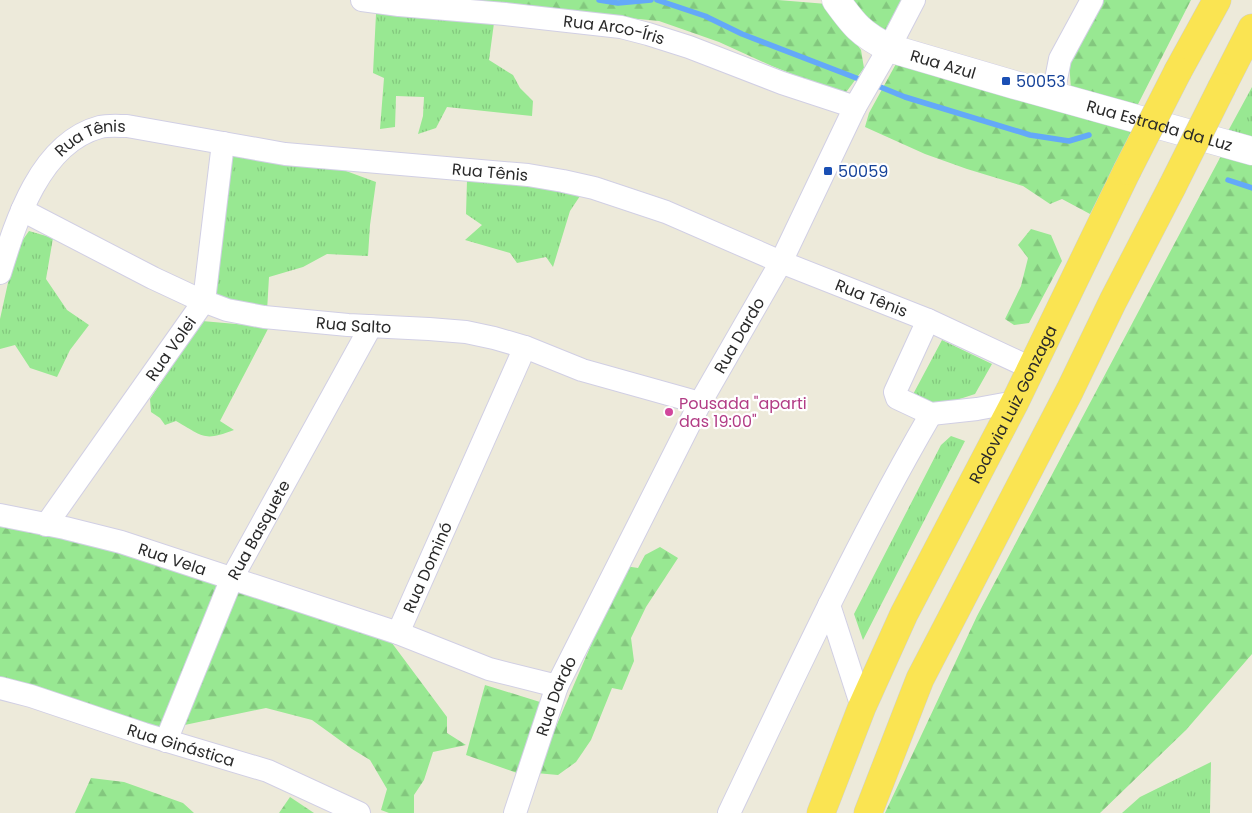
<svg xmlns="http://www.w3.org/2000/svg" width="1252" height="813" font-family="Poppins,sans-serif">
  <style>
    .grass { fill: url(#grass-tufts) }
    .forest { fill: url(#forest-firs) }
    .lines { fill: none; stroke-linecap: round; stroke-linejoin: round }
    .stream { stroke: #64a9f8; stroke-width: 5.5 }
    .minor-casing { stroke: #d1cfe4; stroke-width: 24 }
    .secondary-casing { stroke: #d1cfe4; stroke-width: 29 }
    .trunk-casing { stroke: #d0d0d0; stroke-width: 29 }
    .minor { stroke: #fff; stroke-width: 22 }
    .secondary { stroke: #fff; stroke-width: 28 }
    .trunk { stroke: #fae452; stroke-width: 28 }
    .trunk-bridge-casing { stroke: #d0d0d0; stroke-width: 29; stroke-linecap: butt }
    .trunk-bridge { stroke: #fae452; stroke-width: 28 }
    .transit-dot { fill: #1a4fb4; stroke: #fff; stroke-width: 2 }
    .hotel-dot { fill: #d1479c; stroke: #fff; stroke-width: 2 }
    .labels { text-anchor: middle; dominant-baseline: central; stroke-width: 4.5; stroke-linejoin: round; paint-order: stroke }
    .street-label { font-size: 16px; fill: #292929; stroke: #fff }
    .transit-label { font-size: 16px; fill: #164399; stroke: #fff; text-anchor: start }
    .hotel-label { font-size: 16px; fill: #b23c85; stroke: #fff; text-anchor: start }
  </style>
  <defs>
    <pattern id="grass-tufts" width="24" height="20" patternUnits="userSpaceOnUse" patternTransform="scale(1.25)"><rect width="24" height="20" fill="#98e892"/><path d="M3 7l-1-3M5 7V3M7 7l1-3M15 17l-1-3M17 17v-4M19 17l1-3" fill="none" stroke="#83c77e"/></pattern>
    <pattern id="forest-firs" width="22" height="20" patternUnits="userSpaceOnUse" patternTransform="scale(1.25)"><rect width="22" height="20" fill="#98e892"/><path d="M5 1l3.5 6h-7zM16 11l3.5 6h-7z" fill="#83c77e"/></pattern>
  </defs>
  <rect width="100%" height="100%" fill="#edeada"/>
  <!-- grass -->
  <path class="grass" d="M392,10L494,23L489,60L513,75L520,88L533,101L532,116L447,107L436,128L418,134L423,116L424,97L396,96L395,127L380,129L384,78L373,73L376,14Z
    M1252,87V144L1227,133Z
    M227,151L346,171L376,182L370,225L368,256L327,254L303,267L269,277L267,311L210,299Z
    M467,180L513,181L582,193L570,211L553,267L546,257L517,263L510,253L465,240L482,225L466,214Z
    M29,231L53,238L46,279L67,310L89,325L70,350L57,377L30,368L15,345L0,349V319L15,251Z
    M202,321L269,327L220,421L234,430C203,442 203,436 176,421L165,425L160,418L151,412L150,399Z
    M942,340L992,364L975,394L929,409L910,400Z
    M951,436L965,441L863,640L854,614L941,445Z
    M1211,762L1210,813H1122L1140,797Z"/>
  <!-- forest -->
  <path class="forest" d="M444,0H778L827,4L861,50L864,68L844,95L772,66L719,42L659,21Z
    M849,0H902L881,38Z
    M1101,0H1191L1133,114L1071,90L1069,60Z
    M897,62L1135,126L1090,214L1062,199L1050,204L1023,186L967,169L925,154L865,127L869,113Z
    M1222,154L1252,165V654L1186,730L1100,813H885L977,616Z
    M1031,229L1051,235L1062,261L1029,323L1014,325L1005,319L1021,286L1028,258L1018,245Z
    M0,515L380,627L447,717V733L466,745L433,752L424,780L414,795V813H389L381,810L387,789L370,760L352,749L312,720L266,708L156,731L0,688Z
    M660,547L678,558L646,607L631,638L634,661L622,690L612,688L591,740L576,762L558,775L536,773L625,566L638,568L645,555Z
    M485,685L540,702L517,773L466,755Z
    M91,778L124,782L183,803L194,813H75Z
    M290,797L314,813H279Z"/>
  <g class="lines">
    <!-- stream -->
    <path class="stream" d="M599,0L618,3L651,0
      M657,0L705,16L742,34L864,81
      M873,84L905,97L1030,135L1069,141L1089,135
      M1228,180L1252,188"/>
    <!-- minor casing -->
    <g class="minor-casing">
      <g id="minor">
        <path id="s1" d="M362,0L399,5L505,14L621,27L648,34L689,47L782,83L855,107"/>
        <path d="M1053,95L1060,59L1092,0"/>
        <path id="s2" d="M22,210L153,278L198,299L227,310L264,317L348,325L429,329L466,332L494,338L525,347L582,370L700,403"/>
        <path id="s3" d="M0,273C16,221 40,143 100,127C108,125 119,126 127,126L285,154L528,175L563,181L594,188L666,212L781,262L928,320L1031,368"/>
        <path d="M928,320L895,392L897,398L931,414L977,409L1015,402"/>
        <path id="s4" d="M0,515L65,528L121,542L398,633L489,669L557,686"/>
        <path id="s5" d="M46,525L204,301L223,143"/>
        <path d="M829,605L862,707"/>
        <path id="s6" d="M398,633L525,347"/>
        <path id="s7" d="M0,688L31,696L144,734L268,771L359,813"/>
        <path id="s8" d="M166,741L232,578L371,326"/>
        <path id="s9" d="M515,813L557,686L700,403L781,262L855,107L889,48L914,0"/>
        <path d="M729,813C793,679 856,543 931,414"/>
      </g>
    </g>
    <!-- secondary casing -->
    <g class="secondary-casing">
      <g id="secondary">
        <path id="s10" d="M836,0C854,25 861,34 889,48L1015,85L1252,151"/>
      </g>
    </g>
    <!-- trunk casing -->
    <g class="trunk-casing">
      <g id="trunk">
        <path d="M1178,71L1217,0"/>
        <path d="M1222,87L1252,28"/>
        <path id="s11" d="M821,813L862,707L904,614L1015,402L1127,171"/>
        <path d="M868,813L920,679L1070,390L1113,301L1172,187"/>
      </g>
    </g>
    <!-- minor -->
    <use href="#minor" class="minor"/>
    <!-- secondary -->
    <use href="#secondary" class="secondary"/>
    <!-- trunk -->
    <use href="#trunk" class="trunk"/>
    <!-- trunk-bridge casing -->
    <g class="trunk-bridge-casing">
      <path id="trunk-bridge" d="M1127,171L1178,71
        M1172,187L1222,87"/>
    </g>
    <!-- trunk-bridge -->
    <use href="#trunk-bridge" class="trunk-bridge"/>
  </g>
  <!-- markers -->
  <g class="transit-dot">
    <rect x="1001" y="76" width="10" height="10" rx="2.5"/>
    <rect x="823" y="166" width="10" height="10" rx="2.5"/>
  </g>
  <circle class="hotel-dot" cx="669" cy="412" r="5"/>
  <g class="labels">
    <!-- street labels -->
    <g class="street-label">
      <text stroke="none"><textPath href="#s1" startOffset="254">Rua Arco-Íris</textPath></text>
      <text stroke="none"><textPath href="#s10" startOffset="129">Rua Azul</textPath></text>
      <text stroke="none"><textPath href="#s10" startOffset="354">Rua Estrada da Luz</textPath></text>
      <text stroke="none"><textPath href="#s3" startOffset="172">Rua Tênis</textPath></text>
      <text stroke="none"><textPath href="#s3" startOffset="578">Rua Tênis</textPath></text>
      <text stroke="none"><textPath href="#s3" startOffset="982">Rua Tênis</textPath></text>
      <text stroke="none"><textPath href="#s2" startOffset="356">Rua Salto</textPath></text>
      <text stroke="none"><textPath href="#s9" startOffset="529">Rua Dardo</textPath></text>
      <text stroke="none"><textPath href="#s5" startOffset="216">Rua Volei</textPath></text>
      <text stroke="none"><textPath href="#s11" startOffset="452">Rodovia Luiz Gonzaga</textPath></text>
      <text stroke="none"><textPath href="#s8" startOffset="231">Rua Basquete</textPath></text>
      <text stroke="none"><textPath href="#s4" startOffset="178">Rua Vela</textPath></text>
      <text stroke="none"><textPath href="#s6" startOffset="72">Rua Dominó</textPath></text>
      <text stroke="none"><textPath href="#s9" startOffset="124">Rua Dardo</textPath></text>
      <text stroke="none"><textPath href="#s7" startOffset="190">Rua Ginástica</textPath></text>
    </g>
    <!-- transit labels -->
    <g class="transit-label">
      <text x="1016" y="81">50053</text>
      <text x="838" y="171">50059</text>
    </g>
    <!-- hotel labels -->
    <g class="hotel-label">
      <text x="679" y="403">Pousada "aparti<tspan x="679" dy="18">das 19:00"</tspan></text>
    </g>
  </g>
</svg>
